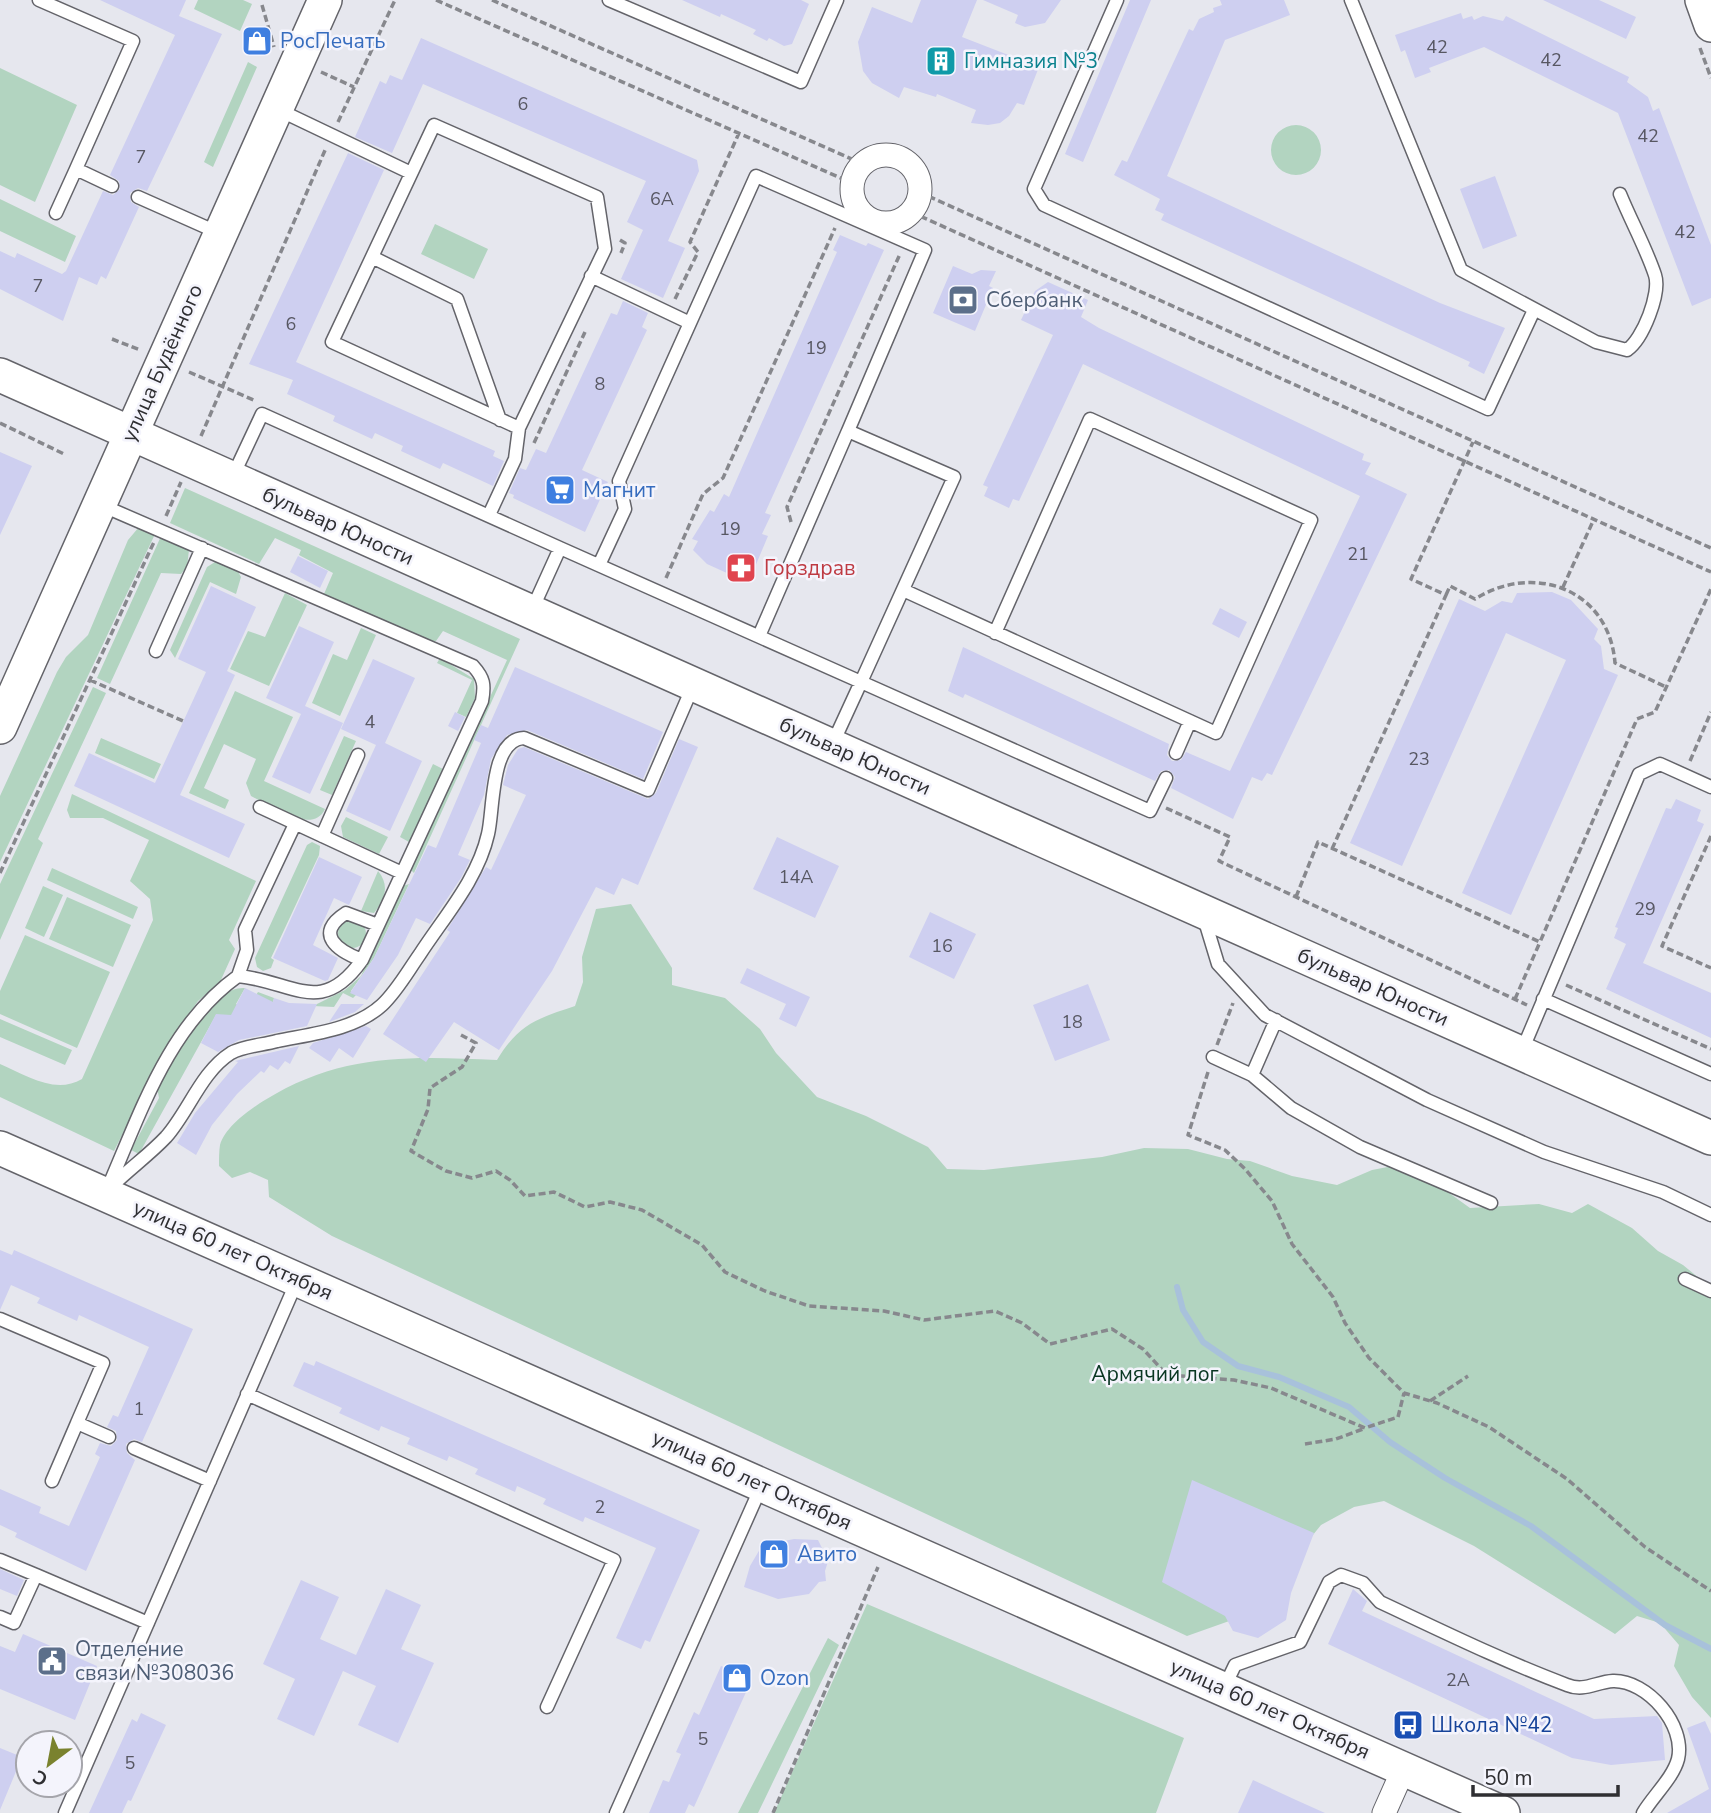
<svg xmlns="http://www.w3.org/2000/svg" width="1711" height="1813" font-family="'Nunito Sans',sans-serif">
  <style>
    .green { fill: #b2d4c0 }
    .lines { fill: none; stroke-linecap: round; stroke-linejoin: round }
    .stream { stroke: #a8c1db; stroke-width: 6 }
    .building { fill: #cecff0 }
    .lane-casing { stroke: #64646a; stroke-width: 15 }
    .street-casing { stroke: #64646a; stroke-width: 25 }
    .secondary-casing { stroke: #64646a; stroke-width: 36 }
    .path { stroke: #87888d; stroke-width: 3.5; stroke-dasharray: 7 3.5; stroke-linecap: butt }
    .lane { stroke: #fff; stroke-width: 12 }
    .street { stroke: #fff; stroke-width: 23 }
    .secondary { stroke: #fff; stroke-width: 33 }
    .labels { text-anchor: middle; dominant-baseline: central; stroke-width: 5; stroke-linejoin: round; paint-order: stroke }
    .number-label { font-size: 18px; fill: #575762 }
    .shop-label { font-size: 21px; fill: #366cbe; stroke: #f4f4fc; text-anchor: start }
    .culture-label { font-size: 21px; fill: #0d838f; stroke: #f4f4fc; text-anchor: start }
    .service-label { font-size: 21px; fill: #4e5e75; stroke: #f4f4fc; text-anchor: start }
    .street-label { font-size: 21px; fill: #2f2f32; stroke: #f4f4fc }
    .health-label { font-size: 21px; fill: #be3a42; stroke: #f4f4fc; text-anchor: start }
    .park-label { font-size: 21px; fill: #093722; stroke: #f4f4fc }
    .transit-label { font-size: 21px; fill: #164399; stroke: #f4f4fc; text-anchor: start }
  </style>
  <rect width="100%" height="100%" fill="#e6e7ee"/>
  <!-- green -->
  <path class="green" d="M198,0H243L252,4L240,31L194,9Z
    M248,62L257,67L213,167L204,162Z
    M0,68L77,105L35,202L0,185Z
    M1271 150a25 25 0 1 1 50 0a25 25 0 1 1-50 0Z
    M0,199L76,236L65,262L0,231Z
    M435,224L488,249L474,279L421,254Z
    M185,488L520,639L414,873L411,870L507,660L443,631L436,641H430L324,594L333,573L299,555L301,550L275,538L259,564L170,523Z
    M139,527L156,532L0,862V796L57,672L66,657L88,635L128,540Z
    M162,534L189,550L187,567L181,574L161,573L110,684L97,678Z
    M226,561L236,568L241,577L236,594L210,582L175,658L170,650L207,567L215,562Z
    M285,593L307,605L269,686L230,669L248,631L265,637Z
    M361,628L376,635L340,716L312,703L333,654L347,660Z
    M440,658L474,679L475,698L466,717L457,713L472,680L437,663Z
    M93,687L106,693L38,839L43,843L0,940V884Z
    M235,691L293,717L264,781L325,809C313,836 269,805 251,796L246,783L256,759L224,744L204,788L229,800L225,809L189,793Z
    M344,736L356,741L332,795L320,790Z
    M101,738L161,764L154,779L95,753Z
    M433,764L443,769L409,842L400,837Z
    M72,794L256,881L229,940L235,949L220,982L198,1001L168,1044L114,1151L0,1097V1064C26,1075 55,1095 82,1079L153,920L150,899L130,881L149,840L103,818H70L67,810Z
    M346,817L388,837L379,854L343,837L341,826Z
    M312,842L320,846L319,855L271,958L274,960L271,968L263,971L257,967L255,958L307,845Z
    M52,868L138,907L133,919L47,880Z
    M378,871C390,885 385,900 374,913L361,911Z
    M409,884L374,958L351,991L356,995L353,998L343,993L334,1007L313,1006L345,990L361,976L403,886Z
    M43,886L63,895L44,937L25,928Z
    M67,897L131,925L113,967L49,939Z
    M631,904L672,968V985L725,998L760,1029L776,1053L817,1097L866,1116L928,1147L947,1169L984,1170L1102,1157L1144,1148L1188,1149L1227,1159L1250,1161L1292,1176L1337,1185L1372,1170L1398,1165L1431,1180L1470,1208L1539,1204L1572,1213L1588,1204L1632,1228L1658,1251L1683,1265L1711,1288V1718L1692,1697L1674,1666L1679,1645L1660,1623L1637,1616L1615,1634L1474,1546L1384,1501L1354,1507L1321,1525L1249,1614L1187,1636L332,1236L269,1197L268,1180L250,1172L232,1178L219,1166C219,1159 219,1151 220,1145C225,1127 250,1109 265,1100C341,1053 410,1056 497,1060C519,1024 536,1019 575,1006L583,982L582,957L596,909Z
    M338 934a14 14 0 1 1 28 0a14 14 0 1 1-28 0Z
    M25,935L110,972L77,1048L0,1014V991Z
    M245,988L236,1004L247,1010L258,992L274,998L270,1015H216L139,1154L131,1150L159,1098L157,1087C173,1059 208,986 245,988Z
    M0,1019L72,1050L65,1065L0,1037Z
    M867,1604L1184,1738L1156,1813H774Z
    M828,1638L839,1645L758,1813H738Z"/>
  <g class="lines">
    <!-- stream -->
    <path class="stream" d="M1177,1287L1183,1310L1203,1342L1238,1366L1279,1377L1349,1407L1390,1442L1445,1478L1531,1526L1665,1625L1711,1649"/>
  </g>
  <!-- building -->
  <path class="building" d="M100,0H186L179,16L222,34L147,191L138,188L130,193L131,202L139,207L106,279L101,276L97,285L79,277L63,321L0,289V251L15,258L17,253L62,274L66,271L103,191L113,195L120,189L119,181L110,175L175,35Z
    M682,0H801L809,4L792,44L784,46L769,38L767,41L753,34L756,30L721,14L720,17Z
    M921,0H977L962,37L1039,67L1024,105L1017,103L1009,116L1000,123L988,125L971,123L976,110L937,94L936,97L904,87L899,98L872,83L863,71L858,42L872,7L912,23Z
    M983,0H1061L1045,23L1025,27L1015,23L1018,15Z
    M1130,0H1151L1083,162L1065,154Z
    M1220,0H1284L1290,15L1225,40L1167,176L1440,303L1505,328L1484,374L1468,366L1470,362L1161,220L1164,214L1155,210L1160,199L1114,175L1122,160L1127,162L1189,29L1193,31L1199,19L1214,12L1213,8L1222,5Z
    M1543,0H1599L1636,17L1626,39Z
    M1461,13L1463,19L1472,16L1474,20L1483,16L1503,21L1506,16L1629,77L1627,82L1648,97L1653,111L1659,108L1711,245V298L1692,306L1618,113L1484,47L1429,68L1431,72L1415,78L1405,50L1401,52L1395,35Z
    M421,38L697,160L699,171L668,241L685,248L663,298L621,279L643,230L627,222L646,181L423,84L392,153L355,137L380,81L386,84L390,75L402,80Z
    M348,153L384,170L296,362L495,451L493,456L504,461L493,486L443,463L440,469L401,451L403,446L375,433L372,439L333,421L335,416L287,394L293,380L249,364Z
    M1495,176L1517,236L1483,249L1460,189Z
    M840,235L866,246L868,243L884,250L765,513L771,515L762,534L768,536L752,574L744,577L730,571L729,574L707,564L693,550L698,541L692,539L710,510L714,512L724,494L729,497L837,252L833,250Z
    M953,266L972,274L981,270L996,271L989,286L993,288L975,331L933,313Z
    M1048,282L1088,300L1081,317L1099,328L1364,454L1362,460L1371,463L1365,474L1407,494L1272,775L1267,773L1262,781L1252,777L1233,819L1171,788L1175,777L1169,770L1161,771L1155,781L965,694L963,698L948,691L963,647L1169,744L1167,755L1172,761L1181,760L1186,752L1230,771L1360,496L1083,364L1019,501L1013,499L1009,508L984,496L988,487L983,485L1053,335L1021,320L1035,291Z
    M623,301L648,313L642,327L647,330L582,470L608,482L585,532L513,498L514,495L509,493L520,468L526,470L536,449L546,453L611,313L617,315Z
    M0,452L32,466L0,535Z
    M298,556L328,571L320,588L290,572Z
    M211,586L256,607L227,671L235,675L180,795L245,824L229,858L74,786L89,753L155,783L206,672L178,659Z
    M1552,592L1571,600L1598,629L1594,639L1601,646L1604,669L1618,675L1511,915L1462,893L1566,660L1506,633L1402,866L1350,843L1459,599L1485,611L1502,601L1512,603L1517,593Z
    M1220,608L1247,622L1239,638L1212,624Z
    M299,626L334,642L305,706L343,723L310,794L272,777L301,714L266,698Z
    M373,659L415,678L385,743L422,761L390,831L346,811L376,745L341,729Z
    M515,667L663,732L643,779L527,730L507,735L491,759L484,795L458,855L470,860L461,878L430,924L416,918L398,955L367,1000L350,993L374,958L428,845L436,848L481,743L474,740L481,725L488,728Z
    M455,712L465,717L458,731L448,726Z
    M679,739L698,747L638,885L622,878L614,895L596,887L552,971L499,1050L454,1022L426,1062L383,1034L450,932L447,930L486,867L491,870L526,795L503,785L508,765L518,749L524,747L648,799L656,793Z
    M1676,799L1701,810L1697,821L1704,824L1643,963L1711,993V1038L1606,989L1626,944L1614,938L1618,928L1615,927L1666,808L1671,809Z
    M777,837L839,866L815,918L753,889Z
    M319,857L362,877L349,905L334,898L313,945L338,958L328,980L325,981L273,958Z
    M930,912L976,934L954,979L909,957Z
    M747,968L810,997L796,1027L779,1019L786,1004L740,983Z
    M1088,984L1110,1040L1055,1061L1033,1005Z
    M245,988L273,1002L274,998L289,1003L317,1004L307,1026L239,1040L218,1052L201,1043L216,1014L231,1015Z
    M341,1004H364L355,1012L329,1022Z
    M366,1026L371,1029L353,1058L339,1048L330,1062L309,1048L313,1043Z
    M299,1046L290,1064L285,1061L278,1070L270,1065L264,1073L261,1071L237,1094L212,1125L196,1155L177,1143L195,1113L238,1062L235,1061Z
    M0,1250L12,1255L14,1250L193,1329L142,1442L134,1439L126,1444L127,1453L135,1460L86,1571L15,1537L17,1533L0,1525V1489L41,1507L39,1513L69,1526L100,1457L95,1454L100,1443L111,1446L117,1440L116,1431L107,1427L113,1415L118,1417L149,1347L79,1315L77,1321L37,1303L40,1298L11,1285L0,1310Z
    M316,1361L700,1530L650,1642L645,1640L641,1649L616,1638L656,1548L585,1517L583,1522L543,1504L546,1499L517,1486L515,1492L475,1474L478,1469L449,1456L447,1461L407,1444L410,1438L381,1426L379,1431L339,1413L342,1408L293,1386L304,1362L314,1366Z
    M1192,1480L1314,1533L1291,1593L1286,1620L1258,1638L1233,1631L1225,1616L1162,1582Z
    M794,1539L818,1540L822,1548L831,1552L825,1571L826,1581L819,1582L809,1594L778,1599L744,1587L750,1566L760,1549L769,1544Z
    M0,1569L24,1580L17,1596L0,1589Z
    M301,1580L339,1597L320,1639L356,1655L386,1589L421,1605L401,1649L434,1663L398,1743L358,1725L376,1686L343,1671L314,1736L277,1719L295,1679L263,1664Z
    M1353,1589L1367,1601L1362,1611L1594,1719L1657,1716L1662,1723L1665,1760L1611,1765L1572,1758L1328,1644Z
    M23,1634L97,1666L75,1720L0,1689V1646L15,1652Z
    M721,1666L746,1677L742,1687L747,1690L694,1807L689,1804L685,1813H649L663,1780L669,1782L681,1754L676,1752L694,1712L699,1715Z
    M141,1713L166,1725L131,1801L128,1800L122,1813H89L132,1719L137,1722Z
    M1705,1721L1711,1734V1813H1667L1709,1789L1687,1728Z
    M0,1748L22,1757L0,1810Z
    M1253,1780L1296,1800L1325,1813H1238Z"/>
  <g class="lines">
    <!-- lane casing -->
    <g class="lane-casing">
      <path id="lane" d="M39,0L133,41L76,169L112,186
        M609,0L801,82L837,0
        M1117,0L1034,189L1044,205L1488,409L1534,310
        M1351,0L1461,270L1596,342L1627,350C1643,339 1661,293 1655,275C1646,248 1631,221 1620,194
        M279,110L411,173
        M138,197L219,233
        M56,213L76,169
        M372,257L457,299L500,420
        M591,276L690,323
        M232,478L262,414L560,548L531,612
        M101,505L473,666C484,678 485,685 482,701L362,960C321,1018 293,981 238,976C167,1027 140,1115 106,1192
        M489,515L515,459L519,428L605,249L597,197L434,125L332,342L519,428
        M560,548L861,682L832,745
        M599,565L625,509L619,481L756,176L925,250L848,431L954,477L861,682L1150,811L1166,778
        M903,590L1216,733L1311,520L1090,419L995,633
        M759,636L848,431
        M156,651L202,548
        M1176,753L1190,721
        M260,807L402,873
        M322,836L358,755
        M1204,918L1218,964L1265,1015L1427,1100L1544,1152L1663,1192L1711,1215
        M362,960C338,951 313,934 346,913L378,925
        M238,976L247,950L245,930L295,824
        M1543,999L1711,1074
        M1276,1020L1252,1075L1291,1108L1360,1147L1491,1203
        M1521,1053L1639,774L1660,764L1711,787
        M1213,1057L1252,1075
        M111,1187C129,1169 149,1155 166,1137C189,1111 201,1072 231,1053C243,1046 263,1045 277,1041C311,1034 355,1030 382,1005C397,991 408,971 420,954C444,917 478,879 488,834C494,810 490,739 524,738L648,790L693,686
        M1685,1279L1711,1291
        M0,1319L103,1363L77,1423L109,1437
        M247,1394L614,1560L547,1707
        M134,1448L210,1481
        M52,1481L77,1423
        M0,1560L36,1575
        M0,1617L14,1623L36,1575L148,1623
        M1224,1688L1235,1665L1300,1642L1329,1582L1341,1575L1363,1583L1380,1602C1442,1631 1503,1661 1567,1685C1584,1692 1596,1682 1613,1681C1647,1680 1686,1725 1678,1759C1673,1778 1653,1796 1643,1813
        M65,1813L297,1281
        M616,1813L761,1487"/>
    </g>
    <!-- street casing -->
    <g class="street-casing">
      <path id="street" d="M852 189a34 34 0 1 1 68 0a34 34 0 1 1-68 0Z
        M1384,1813L1404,1768"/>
    </g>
    <!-- secondary casing -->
    <g class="secondary-casing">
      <path id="secondary" d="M1702,0L1711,25
        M0,375L1711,1138
        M0,727L325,0
        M0,1148L1503,1813"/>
    </g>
    <!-- path -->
    <path class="path" d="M436,0L852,183
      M492,0L863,164
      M262,5L274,47
      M1700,48L1711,78
      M321,72L354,87
      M338,122L395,0
      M919,192L1711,548
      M911,212L1711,572
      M620,240L625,243L621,253
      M675,299L698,252L690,242L739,133
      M112,339L140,350
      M189,372L256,401
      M0,423L64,454
      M201,436L326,148
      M534,443L585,332
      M166,516L181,482
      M791,522L787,507L900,254
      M666,578L703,494L723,478L835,228
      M1563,587L1594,519
      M1446,595L1450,586L1475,599C1534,562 1609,589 1615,663L1666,687
      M90,680L183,721
      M1690,761L1711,712
      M1166,808L1230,837L1219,861L1527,1005
      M1711,836L1662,946L1711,968
      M1332,849L1446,595L1411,579L1473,442
      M0,873L154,542
      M1296,897L1318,842L1540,942L1637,719L1655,712L1711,589
      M1566,985L1711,1049
      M1515,999L1540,942
      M461,1035L476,1043L462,1067L430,1088L428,1109L411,1151L446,1171L472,1178L496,1171L510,1180L525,1196L554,1192L585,1207L610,1202L642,1210L702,1245L725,1272L765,1291L809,1306L884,1311L924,1320L995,1311L1022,1323L1050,1344L1112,1329L1143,1349L1167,1375L1234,1380L1271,1388L1365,1428L1398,1417L1404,1393
      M1217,1045L1233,1003
      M1208,1072L1188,1135L1225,1150L1245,1169L1272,1201L1292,1244L1333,1297L1345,1323L1369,1358L1404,1393L1437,1403L1489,1427L1567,1479L1645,1547L1711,1591
      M1430,1401L1468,1376
      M1305,1444L1336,1439L1363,1429
      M773,1813L878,1567"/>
    <!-- lane -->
    <use href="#lane" class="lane"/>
    <!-- street -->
    <use href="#street" class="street"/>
    <!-- secondary -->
    <use href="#secondary" class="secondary"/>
  </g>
  <!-- icons -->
  <defs>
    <g id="shop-square" transform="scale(1.575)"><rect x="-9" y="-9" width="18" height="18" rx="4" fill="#3f7fe0" stroke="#f4f4fc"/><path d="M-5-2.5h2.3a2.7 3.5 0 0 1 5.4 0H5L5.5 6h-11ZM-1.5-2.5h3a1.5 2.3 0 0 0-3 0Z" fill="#fff"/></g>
    <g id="building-square" transform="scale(1.575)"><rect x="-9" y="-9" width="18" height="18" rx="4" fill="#0f9aa8" stroke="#f4f4fc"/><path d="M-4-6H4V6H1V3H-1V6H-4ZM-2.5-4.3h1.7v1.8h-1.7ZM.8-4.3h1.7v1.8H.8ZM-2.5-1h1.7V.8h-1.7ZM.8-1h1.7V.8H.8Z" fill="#fff"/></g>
    <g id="bank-square" transform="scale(1.575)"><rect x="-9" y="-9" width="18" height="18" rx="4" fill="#5c6f8a" stroke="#f4f4fc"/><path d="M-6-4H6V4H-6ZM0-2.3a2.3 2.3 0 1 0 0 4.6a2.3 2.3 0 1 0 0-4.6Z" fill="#fff"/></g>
    <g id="supermarket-square" transform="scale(1.575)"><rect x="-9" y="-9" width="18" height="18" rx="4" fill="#3f7fe0" stroke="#f4f4fc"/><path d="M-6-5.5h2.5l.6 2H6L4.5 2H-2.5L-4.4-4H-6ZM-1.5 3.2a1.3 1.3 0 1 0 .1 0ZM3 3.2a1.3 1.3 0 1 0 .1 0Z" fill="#fff"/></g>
    <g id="pharmacy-square" transform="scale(1.575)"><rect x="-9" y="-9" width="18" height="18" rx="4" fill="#e0444e" stroke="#f4f4fc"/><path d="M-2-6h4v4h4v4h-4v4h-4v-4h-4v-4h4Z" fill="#fff"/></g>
    <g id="civic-square" transform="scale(1.575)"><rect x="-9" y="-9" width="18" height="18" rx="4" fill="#5c6f8a" stroke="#f4f4fc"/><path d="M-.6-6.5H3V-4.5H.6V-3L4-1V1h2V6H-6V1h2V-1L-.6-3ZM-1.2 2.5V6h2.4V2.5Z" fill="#fff"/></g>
    <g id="bus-square" transform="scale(1.575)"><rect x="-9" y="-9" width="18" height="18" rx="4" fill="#1a4fb4" stroke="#f4f4fc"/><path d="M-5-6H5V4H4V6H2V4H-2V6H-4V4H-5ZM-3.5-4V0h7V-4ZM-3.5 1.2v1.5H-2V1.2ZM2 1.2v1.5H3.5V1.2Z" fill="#fff"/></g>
  </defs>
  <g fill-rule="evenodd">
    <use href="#shop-square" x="257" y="41"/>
    <use href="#building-square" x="941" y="61"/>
    <use href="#bank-square" x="963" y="300"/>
    <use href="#supermarket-square" x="560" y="490"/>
    <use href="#pharmacy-square" x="741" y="568"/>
    <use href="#shop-square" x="774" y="1554"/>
    <use href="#civic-square" x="52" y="1661"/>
    <use href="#shop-square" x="737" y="1678"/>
    <use href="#bus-square" x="1408" y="1725"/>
  </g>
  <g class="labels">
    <!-- number labels -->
    <g class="number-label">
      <text x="1437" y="47">42</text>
      <text x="1551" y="60">42</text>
      <text x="523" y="104">6</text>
      <text x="1648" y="136">42</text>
      <text x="141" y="157">7</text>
      <text x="662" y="199">6А</text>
      <text x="1685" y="232">42</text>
      <text x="38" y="286">7</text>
      <text x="291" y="324">6</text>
      <text x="816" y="348">19</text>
      <text x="600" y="384">8</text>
      <text x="730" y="529">19</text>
      <text x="1358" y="554">21</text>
      <text x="370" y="722">4</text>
      <text x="1419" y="759">23</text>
      <text x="796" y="877">14А</text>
      <text x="1645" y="909">29</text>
      <text x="942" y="946">16</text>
      <text x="1072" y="1022">18</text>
      <text x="139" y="1409">1</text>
      <text x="600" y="1507">2</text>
      <text x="1458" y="1680">2А</text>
      <text x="703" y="1739">5</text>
      <text x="130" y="1763">5</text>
    </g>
    <!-- shop labels -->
    <g class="shop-label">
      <text x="280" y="41">РосПечать</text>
      <text x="583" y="490">Магнит</text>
      <text x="797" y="1554">Авито</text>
      <text x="760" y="1678">Ozon</text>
    </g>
    <!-- culture labels -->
    <g class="culture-label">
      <text x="964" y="61">Гимназия №3</text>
    </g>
    <!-- service labels -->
    <g class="service-label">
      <text x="986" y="300">Сбербанк</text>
      <text x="75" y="1649">Отделение<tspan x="75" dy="24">связи №308036</tspan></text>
    </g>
    <!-- street labels -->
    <g class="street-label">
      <text transform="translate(162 363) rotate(-66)">улица Будённого</text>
      <text transform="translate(338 526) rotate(24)">бульвар Юности</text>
      <text transform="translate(855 756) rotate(24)">бульвар Юности</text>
      <text transform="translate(1373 987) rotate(24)">бульвар Юности</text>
      <text transform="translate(233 1250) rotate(24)">улица 60 лет Октября</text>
      <text transform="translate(752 1480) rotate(24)">улица 60 лет Октября</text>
      <text transform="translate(1270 1709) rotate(24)">улица 60 лет Октября</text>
    </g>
    <!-- health labels -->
    <g class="health-label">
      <text x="764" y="568">Горздрав</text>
    </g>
    <!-- park labels -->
    <g class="park-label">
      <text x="1155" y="1374">Армячий лог</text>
    </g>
    <!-- transit labels -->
    <g class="transit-label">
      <text x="1431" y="1725">Школа №42</text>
    </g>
  </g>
  <!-- north arrow -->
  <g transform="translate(49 1764) rotate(212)"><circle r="33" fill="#f4f4fc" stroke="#a5a5ab" stroke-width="2"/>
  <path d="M0-5L12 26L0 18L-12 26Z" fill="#7a822e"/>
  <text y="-10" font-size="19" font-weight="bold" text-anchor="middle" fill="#2f2f32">С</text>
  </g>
  <!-- scale -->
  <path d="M1473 1785v10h145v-10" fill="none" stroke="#2f2f32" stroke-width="3.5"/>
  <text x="1484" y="1785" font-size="21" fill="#2f2f32" stroke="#f4f4fc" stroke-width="5" paint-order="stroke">50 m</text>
</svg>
